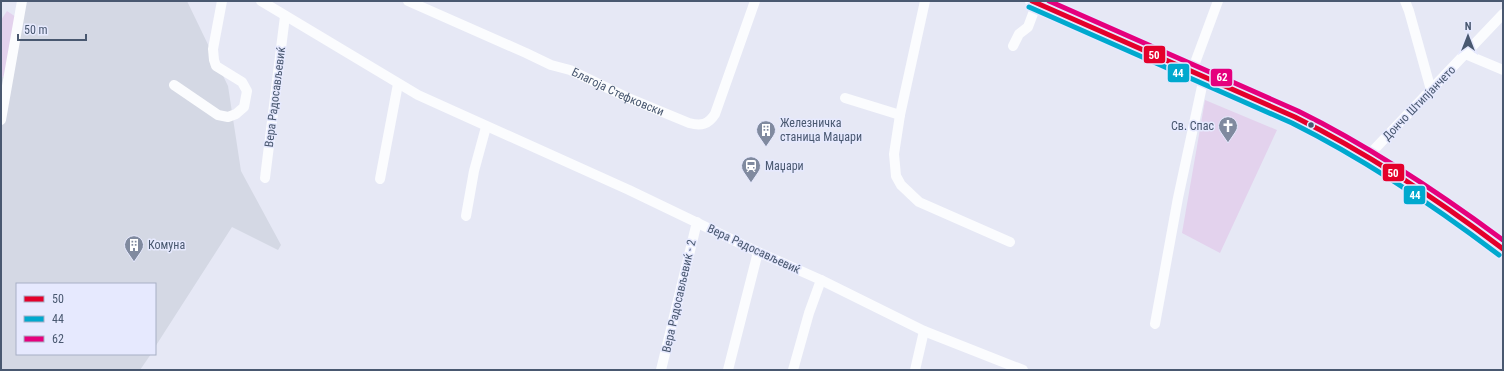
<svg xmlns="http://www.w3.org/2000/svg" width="1504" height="371" font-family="'Roboto Condensed',sans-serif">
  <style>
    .industrial { fill: #d4d8e4 }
    .green { fill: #e3d2ed }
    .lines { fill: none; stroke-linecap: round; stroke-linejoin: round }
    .street { stroke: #fbfcfe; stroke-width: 10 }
    .secondary { stroke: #fbfcfe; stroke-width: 14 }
    .bus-1-casing { stroke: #e6e9fe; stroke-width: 8 }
    .bus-2-casing { stroke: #e6e9fe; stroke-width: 8 }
    .bus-3-casing { stroke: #e6e9fe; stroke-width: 8 }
    .bus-1 { stroke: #e4002b; stroke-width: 5 }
    .bus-2 { stroke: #00a9ce; stroke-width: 5 }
    .bus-3 { stroke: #e5007d; stroke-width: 5 }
    .bus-dot { fill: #495870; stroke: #e6e9fe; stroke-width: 1.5 }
    .labels { text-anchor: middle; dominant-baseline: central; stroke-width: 3; stroke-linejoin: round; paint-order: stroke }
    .street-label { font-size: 12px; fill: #495870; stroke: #e6e9fe }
    .poi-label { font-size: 12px; fill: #495870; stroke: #e6e9fe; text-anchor: start }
    .line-badge { stroke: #e6e9fe; stroke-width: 1.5 }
    .badge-label { font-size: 11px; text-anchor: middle; font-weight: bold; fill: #fff }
  </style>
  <rect width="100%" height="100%" fill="#e6e8f5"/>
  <!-- industrial -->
  <path class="industrial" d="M19,1H187L228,86L241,171L281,245L278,250L232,227L155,347V284H17V354H151L140,370H1V77H4Z"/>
  <!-- green -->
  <path class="green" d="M7,11L16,17L4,77H1V20Z
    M1205,100L1277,130L1220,253L1182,233Z"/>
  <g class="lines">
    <!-- street -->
    <g class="street">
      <path d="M261,1L418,95L629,190L758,252L821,280L924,331L1023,370"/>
      <path id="s1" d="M408,1L526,53L551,65L570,70L626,97L689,123C701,126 708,125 715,114L755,1"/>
      <path d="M925,1L900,115L894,154L896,176L901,185L919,202L1010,242"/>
      <path d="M1405,1L1409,11L1431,90"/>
      <path d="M1013,46L1019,34L1028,27L1037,3"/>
      <path d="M1465,54L1503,70"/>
      <path d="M1192,71L1218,1"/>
      <path d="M174,85L218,115L228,117L236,114L244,107L247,91L242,82L216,66L214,60L213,49L222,1"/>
      <path d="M845,98L900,115"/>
      <path d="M1,120L22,1"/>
      <path d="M1368,156L1503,14"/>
      <path d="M265,178L285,16"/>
      <path d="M380,179L398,84"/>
      <path d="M466,216L474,171L486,127"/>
      <path d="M1155,324L1178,198L1204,77"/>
      <path d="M661,370L697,222"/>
      <path d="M728,370L758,252"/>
      <path d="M793,370L809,313L821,280"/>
      <path d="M915,370L924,331"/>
    </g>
    <!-- secondary -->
    <path class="secondary" d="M1032,1L1295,117C1370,153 1437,199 1503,249"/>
    <!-- bus-1 casing -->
    <g class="bus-1-casing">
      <path id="bus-1" d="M1032,1L1295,117C1369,154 1437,199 1503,249"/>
    </g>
    <!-- bus-2 casing -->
    <g class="bus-2-casing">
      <path id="bus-2" d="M1029,7L1292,123C1366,160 1433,205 1499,255"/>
    </g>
    <!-- bus-3 casing -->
    <g class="bus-3-casing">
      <path id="bus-3" d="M1049,1L1298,111C1371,147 1438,192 1503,240"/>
    </g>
    <!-- bus-1 -->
    <use href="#bus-1" class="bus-1"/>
    <!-- bus-2 -->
    <use href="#bus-2" class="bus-2"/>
    <!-- bus-3 -->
    <use href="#bus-3" class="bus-3"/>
  </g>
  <!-- icons -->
  <defs>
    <g id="church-pin" transform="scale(1)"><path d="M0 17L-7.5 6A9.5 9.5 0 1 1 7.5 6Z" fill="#808a9f" stroke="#e6e9fe"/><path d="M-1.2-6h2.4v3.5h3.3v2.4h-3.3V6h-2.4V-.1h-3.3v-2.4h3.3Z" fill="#fff"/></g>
    <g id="building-pin" transform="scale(1)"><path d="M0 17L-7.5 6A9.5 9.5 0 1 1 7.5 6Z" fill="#808a9f" stroke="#e6e9fe"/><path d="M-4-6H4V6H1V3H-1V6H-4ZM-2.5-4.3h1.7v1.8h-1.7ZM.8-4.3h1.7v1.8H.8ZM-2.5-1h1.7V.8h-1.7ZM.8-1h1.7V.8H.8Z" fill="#fff"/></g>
    <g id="station-pin" transform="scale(1)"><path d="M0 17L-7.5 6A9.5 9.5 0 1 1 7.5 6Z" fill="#808a9f" stroke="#e6e9fe"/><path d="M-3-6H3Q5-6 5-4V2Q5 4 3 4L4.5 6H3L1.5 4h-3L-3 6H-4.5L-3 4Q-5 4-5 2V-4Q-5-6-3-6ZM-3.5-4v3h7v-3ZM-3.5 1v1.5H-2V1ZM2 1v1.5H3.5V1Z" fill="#fff"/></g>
  </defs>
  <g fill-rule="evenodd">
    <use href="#church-pin" x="1228" y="126"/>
    <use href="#building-pin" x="766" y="130"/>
    <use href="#station-pin" x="751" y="166"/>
    <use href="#building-pin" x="134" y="245"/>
  </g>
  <!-- markers -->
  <circle class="bus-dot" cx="1311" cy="125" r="3.5"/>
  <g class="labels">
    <!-- street labels -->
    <g class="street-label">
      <text stroke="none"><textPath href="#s1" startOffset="229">Благоја Стефковски</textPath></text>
      <text transform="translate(275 97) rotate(-83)">Вера Радосављевиќ</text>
      <text transform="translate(1419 103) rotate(-46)">Дончо Штипјанчето</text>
      <text transform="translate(754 249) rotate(25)">Вера Радосављевиќ</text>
      <text transform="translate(679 296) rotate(-77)">Вера Радосављевиќ - 2</text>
    </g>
    <!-- poi labels -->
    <g class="poi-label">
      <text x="780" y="123">Железничка<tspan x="780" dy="14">станица Маџари</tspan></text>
      <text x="1214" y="126" text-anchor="end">Св. Спас</text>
      <text x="765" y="166">Маџари</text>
      <text x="148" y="245">Комуна</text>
    </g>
  </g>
  <g class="line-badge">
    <rect x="1143" y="45" width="23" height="19" rx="4" fill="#e4002b"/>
    <rect x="1167" y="63" width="23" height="20" rx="4" fill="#00a9ce"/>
    <rect x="1210" y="68" width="23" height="19" rx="4" fill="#e5007d"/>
    <rect x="1382" y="163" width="23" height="19" rx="4" fill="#e4002b"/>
    <rect x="1403" y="185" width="23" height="20" rx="4" fill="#00a9ce"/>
  </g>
  <g class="badge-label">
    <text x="1154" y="59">50</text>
    <text x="1178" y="77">44</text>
    <text x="1222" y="81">62</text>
    <text x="1393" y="177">50</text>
    <text x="1415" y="199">44</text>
  </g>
  <!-- border -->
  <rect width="1504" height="371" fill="none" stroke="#495870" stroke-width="4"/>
  <!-- legend -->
  <rect x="16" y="283" width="140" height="72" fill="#e6e9fe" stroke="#a7afc5"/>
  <rect x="24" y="296" width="20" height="6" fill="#e4002b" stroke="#a7afc5"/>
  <text x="52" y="303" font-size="12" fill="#495870">50</text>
  <rect x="24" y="316" width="20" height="6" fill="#00a9ce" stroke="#a7afc5"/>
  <text x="52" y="323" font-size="12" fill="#495870">44</text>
  <rect x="24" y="336" width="20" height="6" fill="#e5007d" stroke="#a7afc5"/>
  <text x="52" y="343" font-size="12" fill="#495870">62</text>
  <!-- north arrow -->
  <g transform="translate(1468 36)" stroke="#e6e9fe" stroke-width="3" paint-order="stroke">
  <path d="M0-3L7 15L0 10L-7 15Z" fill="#495870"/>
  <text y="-6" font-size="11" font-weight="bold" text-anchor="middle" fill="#495870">N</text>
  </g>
  <!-- scale -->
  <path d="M18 34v6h68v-6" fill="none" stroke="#495870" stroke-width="2"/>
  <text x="24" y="34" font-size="12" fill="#495870" stroke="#e6e9fe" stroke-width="3" paint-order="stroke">50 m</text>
</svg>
